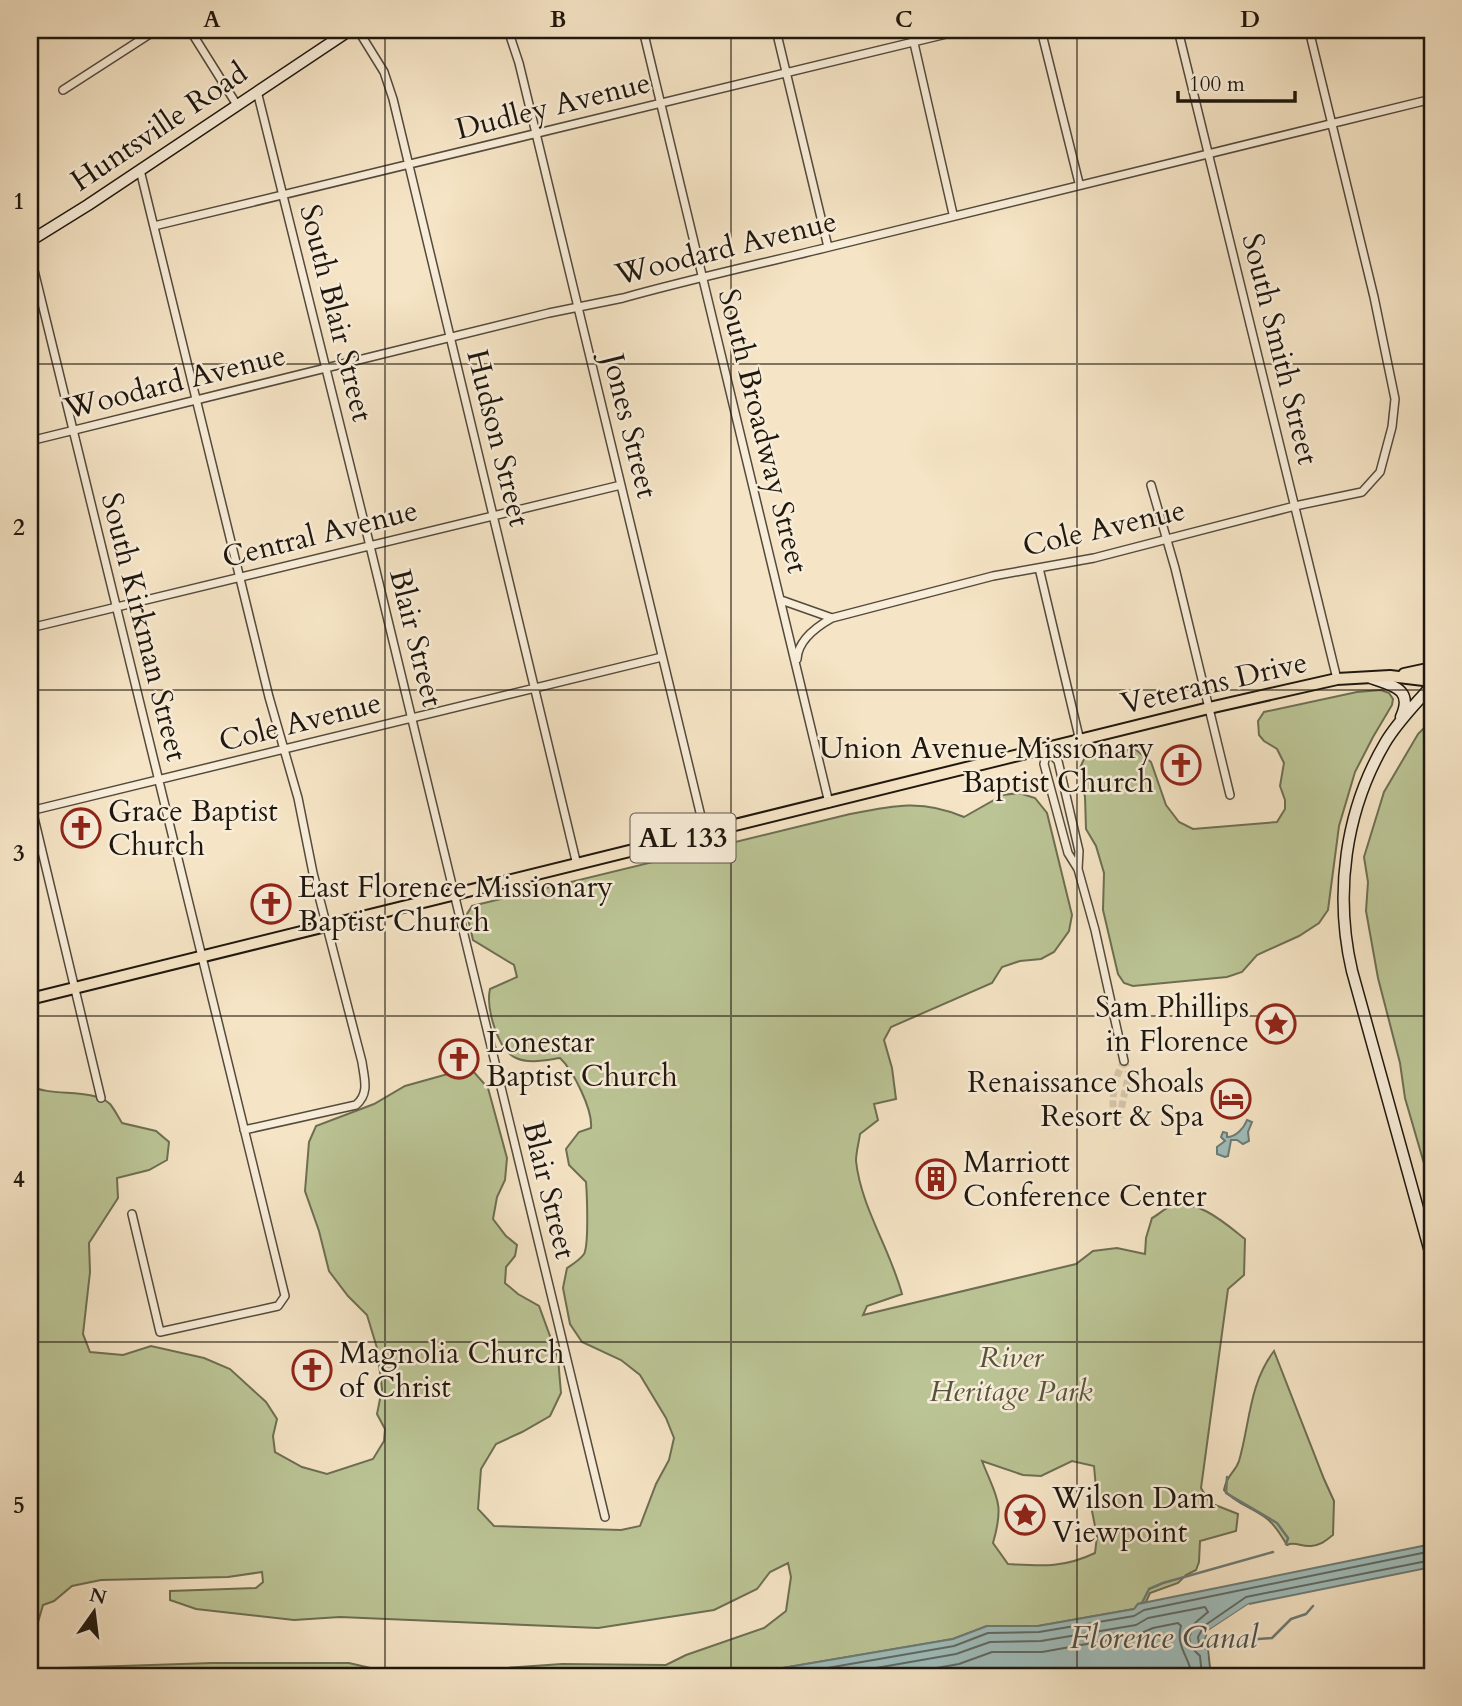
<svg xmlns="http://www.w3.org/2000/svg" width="1462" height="1706" font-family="Cardo,serif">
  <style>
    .green { fill: #bbc495; stroke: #6d6e52; stroke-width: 2; fill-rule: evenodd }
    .water { fill: #9fbdbc; stroke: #6c7b76; stroke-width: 2 }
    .pier { fill: #f5e4c5 }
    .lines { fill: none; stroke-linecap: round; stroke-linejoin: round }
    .shore { stroke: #5f6a65; stroke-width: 2 }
    .stream { stroke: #6c7b76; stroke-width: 2.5 }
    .minor-tunnel { stroke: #d5c5aa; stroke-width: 7; stroke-dasharray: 7 3.5; stroke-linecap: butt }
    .minor-casing { stroke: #544a3c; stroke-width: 10 }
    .secondary-casing { stroke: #1f170e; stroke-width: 13 }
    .primary-casing { stroke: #1f170e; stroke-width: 14 }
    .minor { stroke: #f8edd9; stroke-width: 7 }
    .secondary { stroke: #f8edd9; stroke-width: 10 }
    .primary { stroke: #f5e4c5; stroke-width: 10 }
    .grid { fill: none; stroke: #1f170e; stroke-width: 2; stroke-opacity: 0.55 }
    .labels { text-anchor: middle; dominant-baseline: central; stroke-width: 5; stroke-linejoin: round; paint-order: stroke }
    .shield { fill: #f8edd9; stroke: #60574b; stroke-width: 2 }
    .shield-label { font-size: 28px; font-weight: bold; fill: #1f170e }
    .street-label { font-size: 30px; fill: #1f170e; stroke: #f8edd9 }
    .poi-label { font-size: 30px; fill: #1f170e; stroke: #f8edd9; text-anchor: start }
    .park-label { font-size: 30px; font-style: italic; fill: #56543d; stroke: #f8edd9 }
    .water-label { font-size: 32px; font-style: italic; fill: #4c514b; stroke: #f8edd9 }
    .neatline { fill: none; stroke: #1f170e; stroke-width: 2.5 }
    .grid-label { font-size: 23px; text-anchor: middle; font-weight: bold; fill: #1f170e }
  </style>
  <rect width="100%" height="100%" fill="#f5e4c5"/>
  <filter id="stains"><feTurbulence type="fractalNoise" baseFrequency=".00286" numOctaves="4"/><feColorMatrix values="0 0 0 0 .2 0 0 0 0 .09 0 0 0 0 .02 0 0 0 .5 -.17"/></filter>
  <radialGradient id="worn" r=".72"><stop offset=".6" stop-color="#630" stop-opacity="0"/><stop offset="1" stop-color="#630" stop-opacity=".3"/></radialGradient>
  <!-- green -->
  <path class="green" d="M1381,690L1389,693L1393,699L1392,705L1373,737L1355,772L1339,826L1328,910L1319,923L1299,936L1257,955L1242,972L1227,977L1133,986L1124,983L1118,974L1103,910L1104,873L1096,846L1086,829L1085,797L1079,770L1084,759L1092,755L1135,749L1151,762L1166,805L1179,822L1193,829L1277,822L1285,809V800L1280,786L1284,763L1277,749L1264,741L1259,735L1258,721L1264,712L1357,692Z
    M1432,720V1191L1405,1098L1400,1063L1378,978L1366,911L1368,882L1364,857L1384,792L1418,734Z
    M1019,793L1035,798L1047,813L1072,915L1069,931L1054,952L1041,959L1020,961L1002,967L992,983L891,1027L884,1040L892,1068L896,1099L874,1104L878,1120L860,1134C859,1142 856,1152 856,1161C861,1207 890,1249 902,1294L867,1306L863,1315L1076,1264L1093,1251L1117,1248L1145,1254L1146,1238L1152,1218C1158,1215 1165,1208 1171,1206C1198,1198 1226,1224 1245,1239L1244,1275L1228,1289L1201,1488L1210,1503L1238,1514L1236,1531L1200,1541L1199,1562L1196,1570L1186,1575L1178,1583L1150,1593L1146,1602L1138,1604L1134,1609L1038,1626H987L953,1639L736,1676H30V1669L212,1663H349L405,1676L492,1673L506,1668L562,1664L666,1665L686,1655L764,1628L786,1611L791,1577L788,1563L770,1572L757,1589L714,1610L598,1628L340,1617L294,1620L196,1609L170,1600V1591L256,1588L263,1582L262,1572L228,1577L101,1580L72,1586L54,1601L43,1605L34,1636L30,1641V1086C51,1097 94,1088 110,1104C115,1110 118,1117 122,1123L156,1131L169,1142L167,1160L149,1170L117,1178L118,1198L89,1243L90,1272L83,1334L90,1352L123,1355L151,1346L204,1358L230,1369L266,1402L277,1419L273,1436L275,1452L302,1467L327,1474L373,1459L384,1441L385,1429L377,1414L382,1389L377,1348L367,1315L348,1296L329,1271L319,1231L305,1191L309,1142L316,1126L374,1104L405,1086L455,1072L473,1071L488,1088L507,1158L505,1180L497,1197L493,1219L506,1236L517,1245L515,1256L506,1267L505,1283L518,1294L539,1306L558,1358L561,1393L550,1416L522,1432L496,1444L481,1469L478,1509L494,1526L621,1530L640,1526L656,1484L669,1460L674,1438L666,1418L640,1375L621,1360L582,1342L570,1324L563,1288L567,1268C573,1264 580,1260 584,1254C589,1245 587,1195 586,1182L569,1165L566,1149L579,1132L591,1128C593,1110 573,1070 560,1058C546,1060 529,1064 516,1058C497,1050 486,1007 490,989L517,977L514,965L473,940L467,914L472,906L846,815C890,806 921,798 964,817L1003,795ZM982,1461L1023,1475L1041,1476L1072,1461L1094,1466L1097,1499L1092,1511L1097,1536L1095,1553C1064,1568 1042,1566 1008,1564L993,1543C1005,1502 996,1497 982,1461Z
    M1274,1351L1324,1479L1334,1501L1333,1535C1326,1540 1320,1546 1311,1546C1301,1547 1295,1541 1287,1545C1281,1536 1276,1525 1266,1518C1253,1508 1235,1503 1224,1490C1227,1474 1235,1473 1239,1461C1250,1423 1249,1384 1274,1351Z"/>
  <!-- water -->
  <path class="water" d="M1247,1120L1252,1122L1248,1132L1249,1141L1243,1144L1237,1140H1231L1228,1156L1225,1157L1217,1154V1147L1225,1141L1221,1137L1223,1132L1227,1133V1137C1236,1137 1244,1128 1247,1120Z
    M1432,1544V1567L1249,1604L1208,1631L1205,1639L1208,1641L1218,1676H736L953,1639L987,1626H1038L1134,1609L1138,1604Z"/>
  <!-- pier -->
  <path class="pier" d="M1249,1604V1607L1211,1634L1209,1638L1215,1637L1218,1640L1221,1676H1212L1205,1644L1208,1631Z"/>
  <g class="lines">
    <!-- shore -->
    <path class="shore" d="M781,1676L954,1646L988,1633L1039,1632L1134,1616L1144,1610L1432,1551
      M830,1676L956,1654L990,1642L1041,1641L1136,1625L1148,1618L1205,1607L1208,1612L1195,1623L1189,1637L1191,1647L1200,1656L1202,1676
      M891,1676L959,1664L992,1652H1042L1137,1635L1153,1628L1178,1623L1181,1626C1175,1647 1190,1657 1192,1676
      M1211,1676L1208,1650L1199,1644L1198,1637L1204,1626L1246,1597L1432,1560"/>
    <!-- stream -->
    <path class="stream" d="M1227,1477L1226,1493L1277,1523L1288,1538L1286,1544
      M1142,1603L1149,1589L1163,1583L1273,1552
      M1230,1641L1272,1638L1291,1619L1306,1614L1313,1606"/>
    <!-- minor-tunnel -->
    <path class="minor-tunnel" d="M1117,1128C1110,1105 1112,1083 1124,1061
      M1117,1128L1129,1073L1124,1061"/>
    <!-- minor casing -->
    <g class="minor-casing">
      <path id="minor" d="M190,30L237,105
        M358,30L384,72L393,99L577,865
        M508,30L519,63L705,833
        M643,30L829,803
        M776,30L828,247
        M911,30L953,214
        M1041,30L1079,183
        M1178,30L1337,679
        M63,90L156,30
        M257,91L370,546L605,1517
        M140,170L269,697L298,798L313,873L362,1062C364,1078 370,1093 356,1105L244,1130
        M154,226L963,30
        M30,254L285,1296L278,1306L269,1308L160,1332L132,1214
        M30,441L549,313L623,298C691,279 760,264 829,247C1030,196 1231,147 1432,99
        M1151,485L1175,568L1230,795
        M1039,568L1080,741
        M781,600L832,618L993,576L1094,558L1295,506L1362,492L1380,472L1392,427L1395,399L1374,297L1309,30
        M30,628L621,485
        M797,659C798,640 816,627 832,618
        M30,801L101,1098
        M30,811L662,657
        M1078,869L1079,851L1058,761L1047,750L1044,764L1068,853L1078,869L1095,930L1124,1061"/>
    </g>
    <!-- secondary casing -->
    <g class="secondary-casing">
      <path id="secondary" d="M30,241L88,205L350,30
        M1371,678C1392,686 1414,688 1401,717
        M1432,685C1416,704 1398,721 1385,743C1345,811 1334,894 1352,971L1432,1259"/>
    </g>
    <!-- primary casing -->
    <g class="primary-casing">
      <path id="primary" d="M1404,674L1432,668
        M30,999L1209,708L1337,679L1390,676L1432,681"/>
    </g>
    <!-- minor -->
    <use href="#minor" class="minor"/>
    <!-- secondary -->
    <use href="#secondary" class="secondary"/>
    <!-- primary -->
    <use href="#primary" class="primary"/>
  </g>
  <!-- grid -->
  <path class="grid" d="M385,30V1676M731,30V1676M1077,30V1676M30,364H1432M30,690H1432M30,1016H1432M30,1342H1432"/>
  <!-- icons -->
  <defs>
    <g id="church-ring" transform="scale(2.0125)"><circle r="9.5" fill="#f8edd9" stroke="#8f2418" stroke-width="1.5"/><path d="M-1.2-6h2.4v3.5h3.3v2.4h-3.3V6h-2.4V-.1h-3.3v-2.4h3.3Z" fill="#8f2418"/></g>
    <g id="sight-ring" transform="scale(2.0125)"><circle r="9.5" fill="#f8edd9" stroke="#8f2418" stroke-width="1.5"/><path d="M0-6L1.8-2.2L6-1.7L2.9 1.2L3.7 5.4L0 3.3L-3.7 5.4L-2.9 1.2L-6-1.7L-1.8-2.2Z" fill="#8f2418"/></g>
    <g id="hotel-ring" transform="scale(2.0125)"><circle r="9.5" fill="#f8edd9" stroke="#8f2418" stroke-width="1.5"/><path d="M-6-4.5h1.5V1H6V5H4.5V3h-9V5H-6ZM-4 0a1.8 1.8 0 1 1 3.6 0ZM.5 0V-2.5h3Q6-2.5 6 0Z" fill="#8f2418"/></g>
    <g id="building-ring" transform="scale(2.0125)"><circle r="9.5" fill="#f8edd9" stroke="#8f2418" stroke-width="1.5"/><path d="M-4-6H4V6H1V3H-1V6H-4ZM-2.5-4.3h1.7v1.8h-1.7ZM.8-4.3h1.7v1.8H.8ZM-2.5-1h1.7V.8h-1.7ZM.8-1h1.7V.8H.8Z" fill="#8f2418"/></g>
  </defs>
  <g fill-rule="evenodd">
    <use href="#church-ring" x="1181" y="765"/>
    <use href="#church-ring" x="81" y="828"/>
    <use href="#church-ring" x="271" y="904"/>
    <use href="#sight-ring" x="1276" y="1024"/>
    <use href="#church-ring" x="459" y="1059"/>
    <use href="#hotel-ring" x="1231" y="1099"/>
    <use href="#building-ring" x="936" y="1179"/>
    <use href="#church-ring" x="312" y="1370"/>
    <use href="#sight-ring" x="1025" y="1515"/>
  </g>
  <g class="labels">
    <!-- shield labels -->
    <rect class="shield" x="630.5" y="813.5" width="105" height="49" rx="5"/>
    <g class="shield-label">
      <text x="683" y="838">AL 133</text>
    </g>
    <!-- street labels -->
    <g class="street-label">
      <text transform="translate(553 106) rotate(-14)">Dudley Avenue</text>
      <text transform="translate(159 127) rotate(-34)">Huntsville Road</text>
      <text transform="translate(726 248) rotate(-14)">Woodard Avenue</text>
      <text transform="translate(336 313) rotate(76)">South Blair Street</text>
      <text transform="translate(1280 349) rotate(76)">South Smith Street</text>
      <text transform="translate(175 382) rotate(-14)">Woodard Avenue</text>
      <text transform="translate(630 426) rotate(76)">Jones Street</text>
      <text transform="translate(763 431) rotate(76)">South Broadway Street</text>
      <text transform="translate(498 438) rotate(76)">Hudson Street</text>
      <text transform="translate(1104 528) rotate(-13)">Cole Avenue</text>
      <text transform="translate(320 534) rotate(-14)">Central Avenue</text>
      <text transform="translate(144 627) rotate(76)">South Kirkman Street</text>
      <text transform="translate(416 638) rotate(76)">Blair Street</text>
      <text transform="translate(1214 683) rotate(-13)">Veterans Drive</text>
      <text transform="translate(300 722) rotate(-14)">Cole Avenue</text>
      <text transform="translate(549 1190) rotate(76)">Blair Street</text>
    </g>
    <!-- poi labels -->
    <g class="poi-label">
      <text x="1154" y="748" text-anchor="end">Union Avenue Missionary<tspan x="1154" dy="34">Baptist Church</tspan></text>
      <text x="108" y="811">Grace Baptist<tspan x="108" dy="34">Church</tspan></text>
      <text x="298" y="887">East Florence Missionary<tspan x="298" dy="34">Baptist Church</tspan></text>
      <text x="1249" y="1007" text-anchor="end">Sam Phillips<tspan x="1249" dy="34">in Florence</tspan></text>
      <text x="486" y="1042">Lonestar<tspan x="486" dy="34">Baptist Church</tspan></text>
      <text x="1204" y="1082" text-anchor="end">Renaissance Shoals<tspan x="1204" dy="34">Resort &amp; Spa</tspan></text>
      <text x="963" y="1162">Marriott<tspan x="963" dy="34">Conference Center</tspan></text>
      <text x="339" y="1353">Magnolia Church<tspan x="339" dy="34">of Christ</tspan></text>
      <text x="1052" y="1498">Wilson Dam<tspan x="1052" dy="34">Viewpoint</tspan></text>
    </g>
    <!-- park labels -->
    <g class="park-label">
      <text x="1011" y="1357">River<tspan x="1011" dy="34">Heritage Park</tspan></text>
    </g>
    <!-- water labels -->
    <g class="water-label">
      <text x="1164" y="1638">Florence Canal</text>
    </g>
  </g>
  <!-- margin -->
  <rect width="1462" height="1706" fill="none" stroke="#f5e4c5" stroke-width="77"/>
  <!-- north arrow -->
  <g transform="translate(94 1612) rotate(14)" stroke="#f8edd9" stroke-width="5" paint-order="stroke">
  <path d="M0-5L12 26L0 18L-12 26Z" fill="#1f170e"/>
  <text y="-10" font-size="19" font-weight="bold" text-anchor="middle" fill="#1f170e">N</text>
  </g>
  <!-- scale -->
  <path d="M1178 91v10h117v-10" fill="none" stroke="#1f170e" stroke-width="3.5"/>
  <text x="1189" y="91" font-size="21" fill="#1f170e" stroke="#f8edd9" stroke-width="5" paint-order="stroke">100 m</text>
  <rect x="38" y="38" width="1386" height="1630" class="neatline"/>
  <g class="grid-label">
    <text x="212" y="27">A</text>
    <text x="558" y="27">B</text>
    <text x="904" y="27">C</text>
    <text x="1250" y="27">D</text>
    <text x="19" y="209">1</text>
    <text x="19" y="535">2</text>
    <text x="19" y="861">3</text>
    <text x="19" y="1187">4</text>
    <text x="19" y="1513">5</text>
  </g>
  <rect width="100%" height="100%" filter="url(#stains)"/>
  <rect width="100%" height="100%" fill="url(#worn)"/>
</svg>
